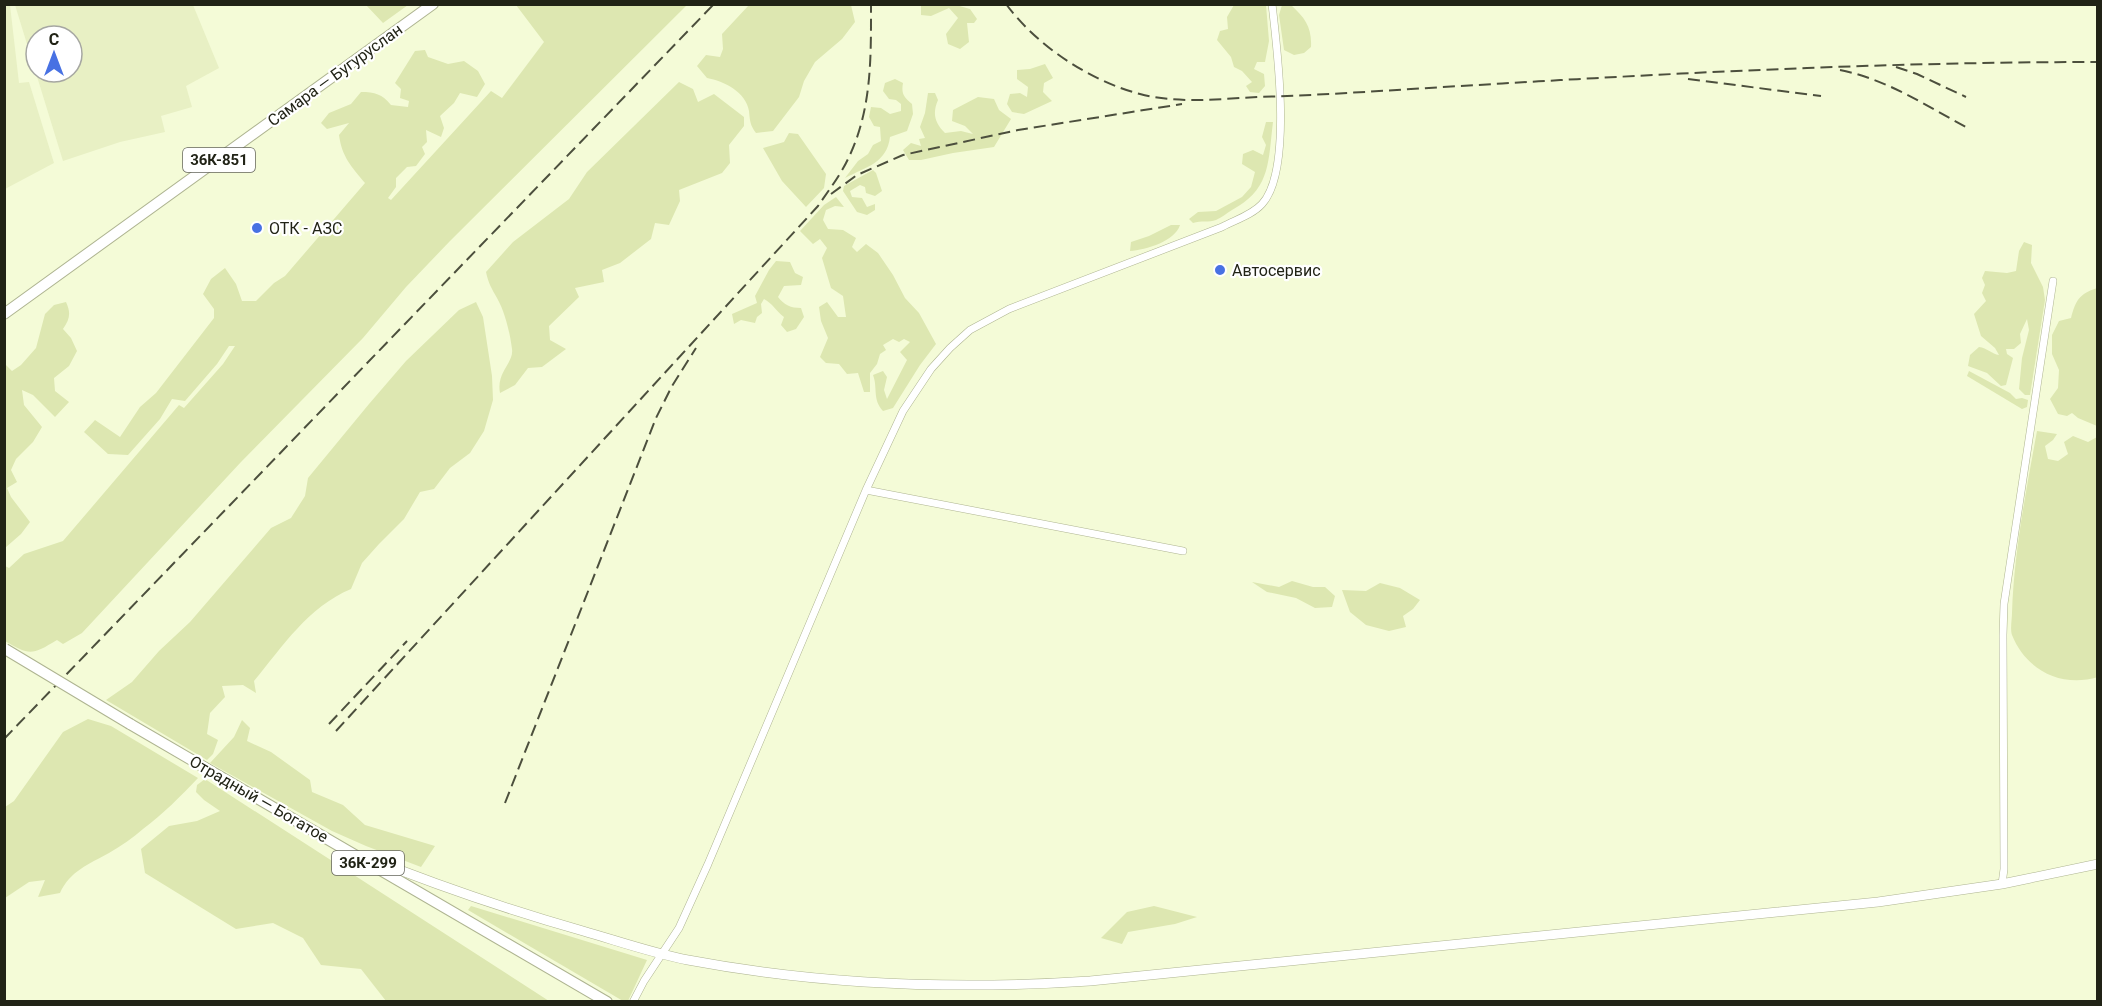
<svg xmlns="http://www.w3.org/2000/svg" width="2102" height="1006" font-family="Roboto,sans-serif">
  <style>
    .built { fill: #e8f0c4; fill-rule: evenodd }
    .green { fill: #dde7b1 }
    .lines { fill: none; stroke-linecap: round; stroke-linejoin: round }
    .minor-casing { stroke: #aeb491; stroke-width: 8 }
    .tertiary-casing { stroke: #aeb491; stroke-width: 10 }
    .primary-casing { stroke: #aeb491; stroke-width: 12 }
    .minor { stroke: #fff; stroke-width: 7 }
    .tertiary { stroke: #fff; stroke-width: 9 }
    .primary { stroke: #fff; stroke-width: 10 }
    .rail { stroke: #4c4f3d; stroke-width: 2; stroke-dasharray: 12 6; stroke-linecap: butt }
    .primary-bridge-casing { stroke: #aeb491; stroke-width: 12; stroke-linecap: butt }
    .primary-bridge { stroke: #fff; stroke-width: 10 }
    .poi-dot { fill: #4871e3; stroke: #fff; stroke-width: 2 }
    .labels { text-anchor: middle; dominant-baseline: central; stroke-width: 4.5; stroke-linejoin: round; paint-order: stroke }
    .shield { fill: #fff; stroke: #64655c; stroke-width: 1.5 }
    .shield-label { font-size: 15px; font-weight: bold; fill: #212316 }
    .street-label { font-size: 16px; fill: #212316; stroke: #fff }
    .poi-label { font-size: 16px; fill: #212316; stroke: #fff; text-anchor: start }
  </style>
  <rect width="100%" height="100%" fill="#f4fbd7"/>
  <!-- built -->
  <path class="built" d="M10,5L19,83L29,82L54,163L5,189L4,5Z
    M15,5H193L219,68L186,86L192,107L161,116L165,132L120,142L63,161ZM36,36H72V72H36Z"/>
  <!-- green -->
  <path class="green" d="M366,5H408L383,23Z
    M597,5L598,6L600,4L687,5L450,241L406,287L363,338L241,462L82,633L63,644L57,640C32,655 30,656 5,641V566L9,568L24,554L63,541L179,405L184,408L223,364L235,346H229L217,364L185,401L172,399L160,419L128,455L108,454L84,432L95,420L120,437L140,407L156,393L214,318V309L203,294L211,279L225,268L236,284L242,301H256L274,283L285,276L365,183C351,166 342,157 339,135L349,123L327,129L321,123L329,113L351,104L361,92C375,92 382,94 391,105L408,107L409,101L400,98L401,89L395,83L415,51L425,50L428,57L448,64L464,61L478,71L485,84L477,97L460,93L454,103L440,116L444,128L441,137L426,130L427,142L422,147L425,154L416,166L407,167L396,178V187L388,198L391,200L491,91L502,98L544,42L516,5Z
    M749,5H851L855,22L842,39L815,62L804,81L799,97L773,131L756,133C750,125 750,121 749,111C746,92 724,81 707,78L697,66L706,55L720,57L723,49L722,34Z
    M921,5H956L970,9L977,19L974,23H967L969,42L960,49L948,44L946,34L958,18L949,8L931,16L921,15Z
    M1234,5H1266L1269,41L1265,62H1257L1254,69L1264,74L1265,86L1259,93L1250,92L1246,86L1252,82L1242,71L1234,67L1231,57L1217,40L1220,31L1228,29L1227,17Z
    M1282,5H1291C1305,18 1312,27 1311,47L1304,53L1294,55L1284,50L1279,15Z
    M1045,64L1053,78L1044,83L1043,92L1052,101L1024,114L1012,112L1007,104L1010,94L1020,93L1027,97L1028,87L1017,79V70L1030,69Z
    M895,79L903,83C901,94 904,97 912,104L913,114L907,131L890,137C887,163 866,167 845,178L858,161L868,154L873,145L881,141L880,127L874,126L869,117L871,107L881,108L890,114L901,111V104L896,100L889,99L883,91L885,83Z
    M679,82L693,89L698,102L714,94L744,117V126L729,145L730,163L722,173L679,190L680,201L669,225L655,223L651,239L620,263L602,270L604,282L575,288L579,297L549,326L550,340L566,349L542,367L528,368L515,385L500,393C496,372 514,363 512,349C510,333 505,312 497,298C491,287 489,285 486,272L513,242L569,199L587,172Z
    M928,93H935L938,100C932,114 935,123 945,133L961,131L973,134L965,126L952,121L953,110L978,97L994,99L999,110L1011,119L994,147L953,153L921,160H909L903,150L911,143L921,146L919,139L925,138L920,127L925,113Z
    M1266,122H1273C1268,162 1271,189 1232,210C1227,213 1221,218 1216,220C1209,223 1201,220 1193,223L1189,219L1198,212L1216,211L1242,197L1251,187L1255,172L1242,164L1243,154L1253,150L1263,155L1266,145L1262,137Z
    M789,133L798,134L826,174L824,188L806,207L782,181L763,148L784,142Z
    M873,170L876,173L882,191L875,196L866,193L865,187L860,185L850,191L852,197L862,198L867,207L875,204V210L867,215L857,212L843,191L844,186Z
    M836,197L844,207L835,206L826,210L823,220L828,229L843,230L856,238L852,247L857,252L866,244L878,253L893,275L905,298L919,313L936,344L920,365L893,408L883,411C872,399 878,388 873,375L883,371L887,377L884,390L887,399L907,360L900,352L910,342L904,339L899,342L893,339L883,345L886,350L880,354L877,364L870,373V392H864L858,373L847,374L839,364L826,363L820,357L828,338L821,321L819,307L827,302L838,317H846L843,296L831,288L822,258L827,248L820,239L813,244L800,231L824,205Z
    M1171,225H1180C1175,241 1146,250 1130,251L1131,242L1149,236Z
    M2024,242L2032,245L2031,263L2043,287L2045,300L2030,395H2025L2019,389L2022,358L2029,330L2027,319L2020,334L2021,343L2014,349H2006L2007,354L2013,358L2006,385L2001,386L1987,373L1968,366L1970,355L1979,347C1987,348 1992,354 1999,355L1995,348L1981,336L1974,314L1986,301L1982,293L1985,285L1982,278L1985,271L2007,273L2016,271L2019,251Z
    M776,261L790,262L795,273L803,277L801,285L784,286L778,297C784,305 791,308 801,308L804,317L796,329L787,332L781,325L784,317C776,311 772,303 764,299L761,304L762,313L757,317L755,323L741,320L734,324L732,314L757,303L755,296L769,270Z
    M2097,288H2098L2097,426L2078,418L2072,413L2067,416L2058,414L2050,399L2058,388L2059,370L2052,354V335L2059,321L2071,318C2076,300 2079,294 2097,288Z
    M66,302C71,313 70,319 63,329L71,338L77,351L69,366L54,378L55,391L69,402L55,417L33,395L22,390L24,405L42,427L33,442L16,459L11,470L17,482L7,488L11,497L30,522L21,534L5,548V364L12,371L21,365L36,348L45,314L54,305Z
    M476,302L483,317L492,376L493,400L484,431L470,453L450,468L434,489L420,492L404,519L379,544L362,563L351,589C308,607 283,646 254,681L256,693L243,685L222,686L225,697L210,713L207,734L218,740L213,754L207,760L106,700L132,682L159,651L190,622L271,528L291,518L305,496L308,478L369,404L406,361L459,310Z
    M1969,371L2010,393L2016,399L2022,398L2028,400L2027,407L2022,409L1967,376Z
    M2037,431L2057,434L2053,440L2045,446L2048,459L2058,461L2068,454L2064,442L2073,436L2088,442L2097,437L2098,677C2061,688 2026,670 2012,635C2010,629 2012,619 2012,613C2014,552 2026,491 2037,431Z
    M1292,581L1313,587H1325L1335,596L1332,607L1315,608L1296,598L1267,592L1252,582L1279,587Z
    M1380,583L1400,588L1420,600L1413,609L1403,616L1406,627L1389,631L1366,625L1350,612L1342,590L1366,591Z
    M88,719L111,726L198,778C181,796 163,814 143,829C133,838 121,846 109,853C89,864 70,871 60,893L38,897L45,880L29,882L5,898V807L14,801L63,732Z
    M242,720L250,728L247,741L271,752L310,780L312,792L343,805L365,825L435,846L421,867L366,846L332,831L210,763L234,737Z
    M205,779L549,1001H386L361,969L321,965L303,938L273,923L236,929L145,873L141,849L169,826L197,821L220,811L204,800L196,792L197,785Z
    M471,906L647,960L628,1001H623L468,910Z
    M1154,906L1197,917L1175,924L1128,932L1122,944L1101,938L1127,912Z"/>
  <g class="lines">
    <!-- minor casing -->
    <g class="minor-casing">
      <path id="minor" d="M866,490L1183,551
        M2002,884L2004,869L2003,635L2004,604L2053,281
        M633,1002L644,981L679,928L708,864L866,490L903,411L931,369L950,348L970,330L1009,309L1222,227C1235,220 1252,215 1262,204C1293,170 1277,48 1272,4"/>
    </g>
    <!-- tertiary casing -->
    <g class="tertiary-casing">
      <path id="tertiary" d="M364,856C436,885 509,910 583,931C618,941 652,953 688,960C821,985 955,990 1090,981L1878,902L2002,884L2098,864"/>
    </g>
    <!-- primary casing -->
    <g class="primary-casing">
      <path id="primary" d="M4,314L433,4
        M130,724L607,1002"/>
    </g>
    <!-- minor -->
    <use href="#minor" class="minor"/>
    <!-- tertiary -->
    <use href="#tertiary" class="tertiary"/>
    <!-- primary -->
    <use href="#primary" class="primary"/>
    <!-- rail -->
    <path class="rail" d="M1006,4C1037,46 1090,81 1140,94C1178,104 1219,99 1258,97C1326,95 1393,90 1461,86C1673,73 1885,62 2098,62
      M1896,67L1917,74L1966,97
      M1840,70C1886,79 1925,105 1966,127
      M1688,79L1821,96
      M831,194L857,175L903,155L1018,130L1182,104
      M329,724L407,641
      M336,731L818,206C828,191 840,176 848,159C872,110 871,58 871,4
      M4,739L714,4
      M505,803L656,418L672,386L696,348"/>
    <!-- primary-bridge casing -->
    <g class="primary-bridge-casing">
      <path id="primary-bridge" d="M5,649L130,724"/>
    </g>
    <!-- primary-bridge -->
    <use href="#primary-bridge" class="primary-bridge"/>
  </g>
  <!-- markers -->
  <g class="poi-dot">
    <circle cx="257" cy="228" r="6"/>
    <circle cx="1220" cy="270" r="6"/>
  </g>
  <g class="labels">
    <!-- shield labels -->
    <g class="shield">
      <rect x="183" y="148" width="72" height="24" rx="4.5"/>
      <rect x="332" y="851" width="72" height="24" rx="4.5"/>
    </g>
    <g class="shield-label">
      <text x="219" y="160">36К-851</text>
      <text x="368" y="863">36К-299</text>
    </g>
    <!-- street labels -->
    <g class="street-label">
      <text transform="translate(335 75) rotate(-36)">Самара — Бугуруслан</text>
      <text transform="translate(259 799) rotate(30)">Отрадный — Богатое</text>
    </g>
    <!-- poi labels -->
    <g class="poi-label">
      <text x="269" y="228">ОТК - АЗС</text>
      <text x="1232" y="270">Автосервис</text>
    </g>
  </g>
  <!-- border -->
  <rect width="2102" height="1006" fill="none" stroke="#212316" stroke-width="12"/>
  <!-- north arrow -->
  <g transform="translate(54 54)"><circle r="28" fill="#ffffff" stroke="#a6a7a2" stroke-width="1.5"/>
  <path d="M0-4.5L10 22L0 15L-10 22Z" fill="#4871e3"/>
  <text y="-9" font-size="16" font-weight="bold" text-anchor="middle" fill="#212316">С</text>
  </g>
</svg>
